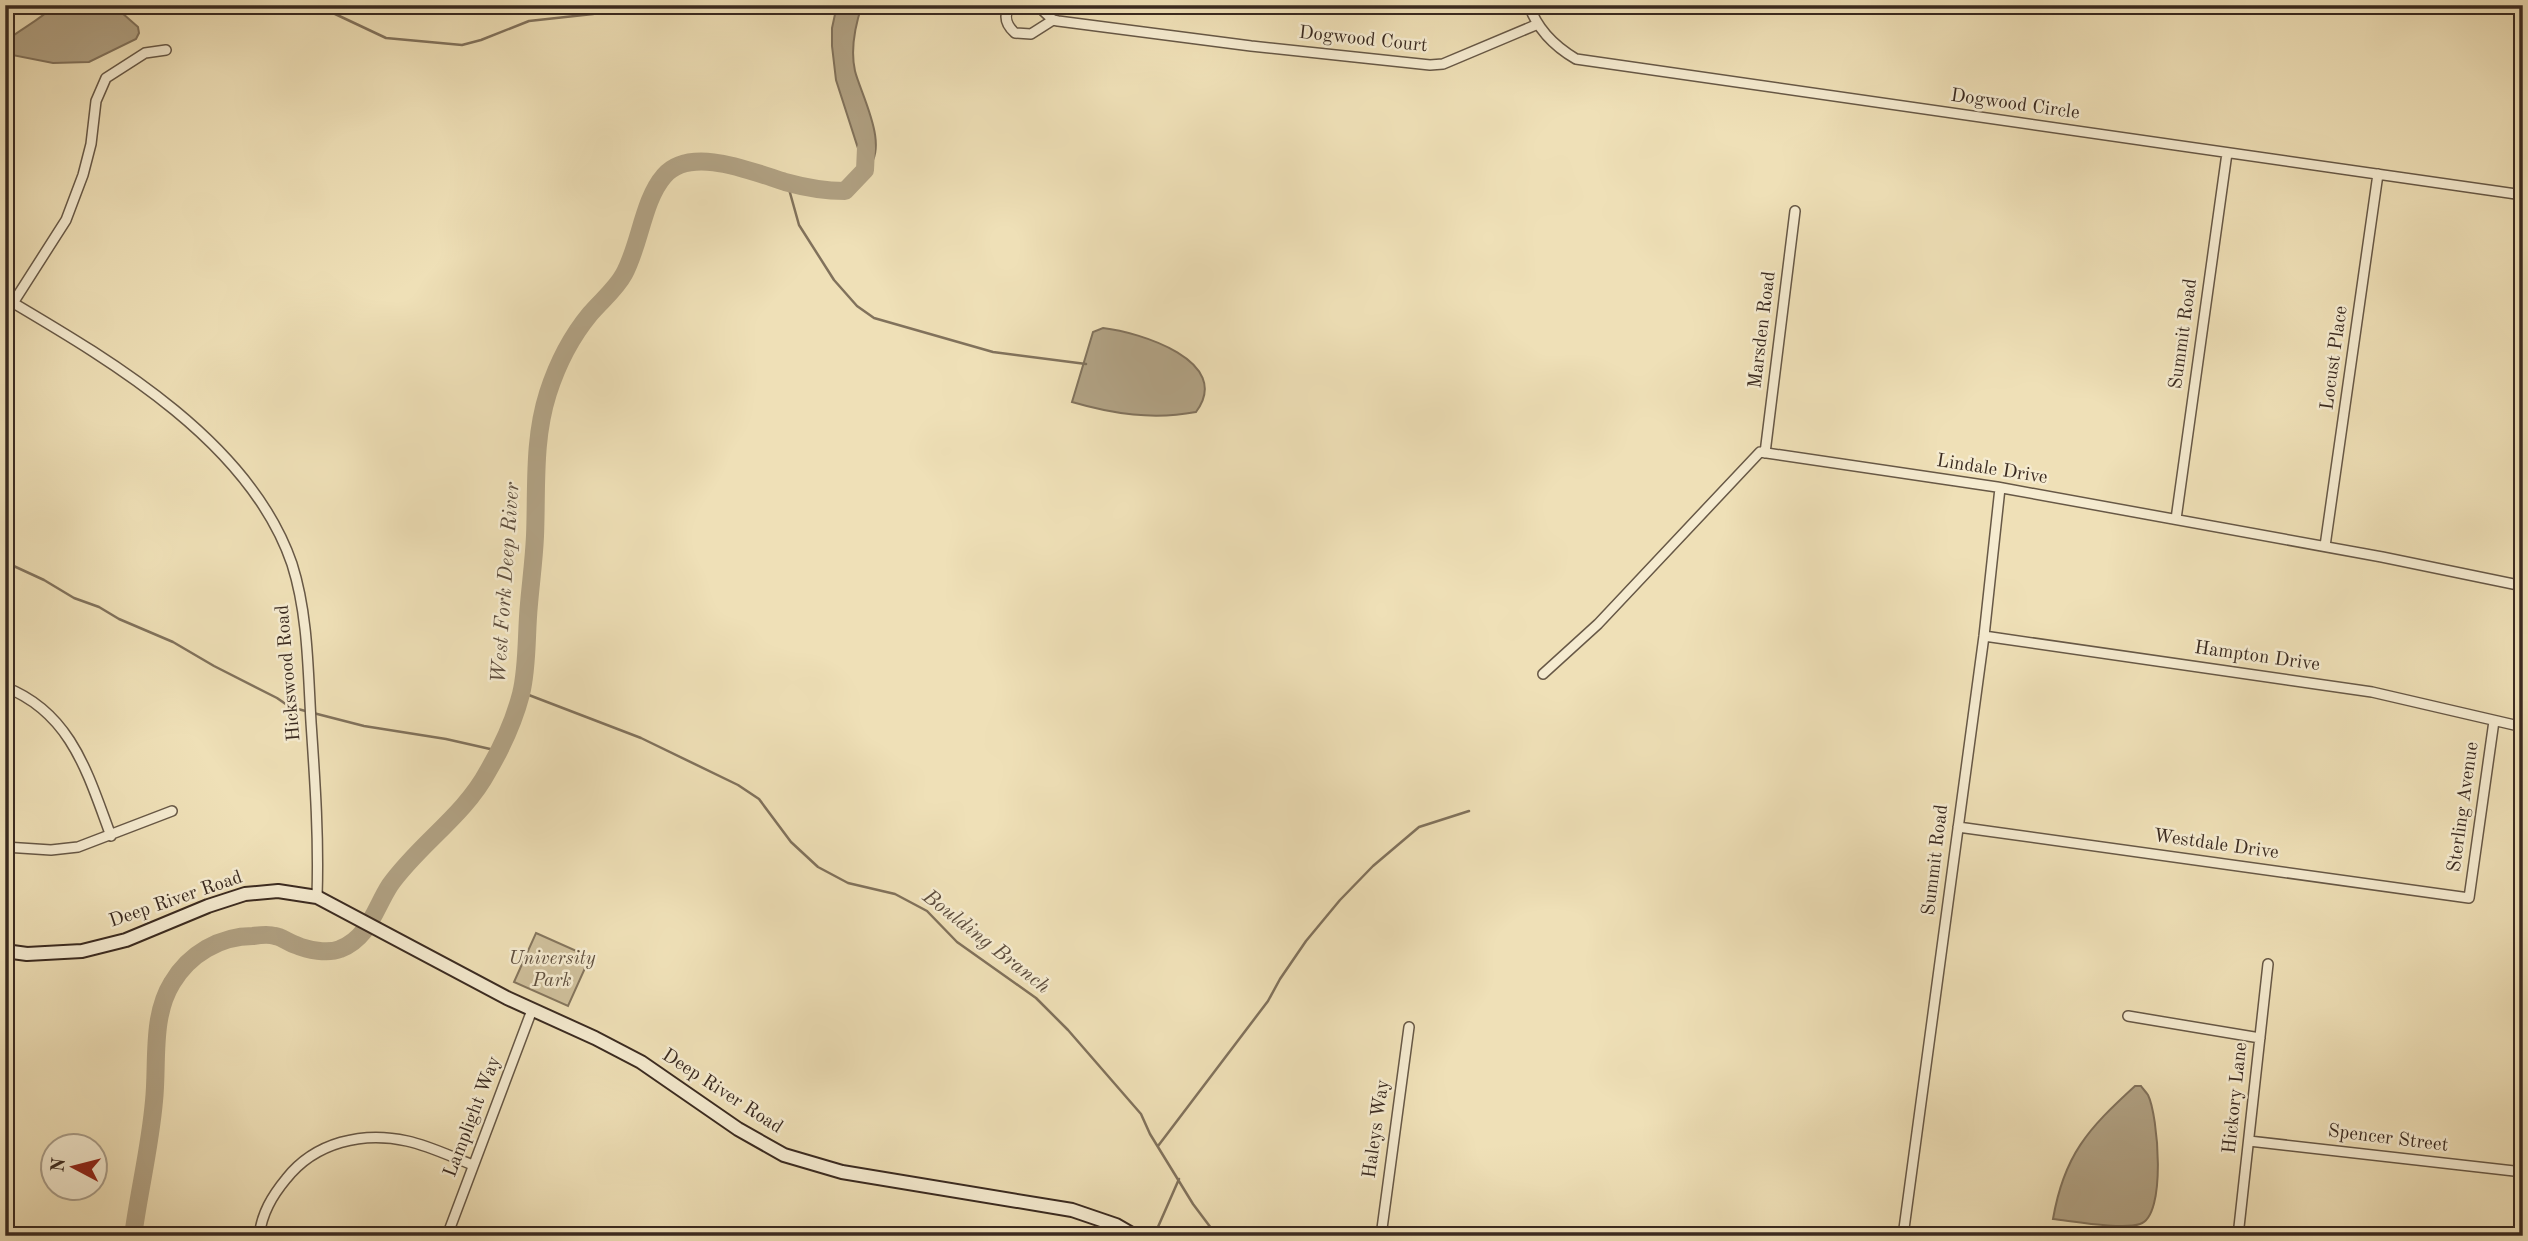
<svg xmlns="http://www.w3.org/2000/svg" width="2528" height="1241" font-family="'Old Standard TT',serif">
  <style>
    .green { fill: #d0c19d; stroke: #85765e; stroke-width: 2 }
    .water { fill: #b1a284; stroke: #81725c; stroke-width: 2 }
    .lines { fill: none; stroke-linecap: round; stroke-linejoin: round }
    .stream { stroke: #81725c; stroke-width: 2.5 }
    .river { stroke: #b1a284; stroke-width: 18 }
    .street-casing { stroke: #675846; stroke-width: 12 }
    .secondary-casing { stroke: #3a2a20; stroke-width: 16 }
    .street { stroke: #f5ebd0; stroke-width: 9 }
    .secondary { stroke: #f5ebd0; stroke-width: 12 }
    .labels { text-anchor: middle; dominant-baseline: central; stroke-width: 5; stroke-linejoin: round; paint-order: stroke }
    .street-label { font-size: 19px; fill: #3a2a20; stroke: #f5ebd0 }
    .park-label { font-size: 19px; font-style: italic; fill: #60503f; stroke: #f5ebd0 }
    .water-label { font-size: 21px; font-style: italic; fill: #5e4e3e; stroke: #f5ebd0 }
  </style>
  <rect width="100%" height="100%" fill="#efe0b7"/>
  <filter id="stains"><feTurbulence type="fractalNoise" baseFrequency=".00286" numOctaves="4"/><feColorMatrix values="0 0 0 0 .2 0 0 0 0 .09 0 0 0 0 .02 0 0 0 .5 -.17"/></filter>
  <radialGradient id="worn" r=".72"><stop offset=".6" stop-color="#630" stop-opacity="0"/><stop offset="1" stop-color="#630" stop-opacity=".3"/></radialGradient>
  <!-- green -->
  <path class="green" d="M536,933L590,957L568,1006L514,982Z"/>
  <!-- water -->
  <path class="water" d="M55,5H113L138,27L139,33L136,39L89,62L53,63L7,54L6,41C22,28 40,20 55,5Z
    M837,5H862C855,26 850,49 855,71C861,95 892,150 865,170L836,80L832,46V28Z
    M1103,328C1139,332 1234,361 1196,412C1153,420 1113,414 1072,402L1093,332Z
    M2135,1086H2141C2143,1089 2146,1092 2148,1095C2158,1115 2167,1216 2140,1224C2123,1230 2072,1221 2053,1219C2064,1155 2088,1129 2135,1086Z"/>
  <g class="lines">
    <!-- stream -->
    <path class="stream" d="M316,5L386,38L462,45L481,40L529,21L593,14L602,5
      M787,182L799,225L834,280L857,306L874,318L993,352L1086,364
      M5,562L44,580L74,598L99,607L119,619L173,642L214,666L277,698L290,707L364,726L446,739L499,751
      M521,692L641,738L738,785L759,799L791,842L818,867L848,883L895,894L927,911L957,942L1036,998L1068,1030L1141,1114L1150,1134L1193,1204L1217,1236
      M1158,1146L1268,1001L1280,979L1306,941L1340,900L1373,866L1419,827L1469,811
      M1154,1236L1179,1179"/>
    <!-- river -->
    <path class="river" d="M133,1236C139,1191 150,1147 154,1101C158,1063 151,1017 172,983C189,954 220,936 253,936C260,935 269,934 275,936C282,937 289,943 296,945C307,950 328,954 340,949C369,938 375,908 390,885C419,844 464,816 488,771C502,747 514,721 521,694C528,666 526,633 529,604C531,581 534,559 535,536C537,488 533,440 548,393C557,365 571,337 590,314C601,301 616,289 624,274C640,245 643,200 664,176C690,145 753,172 785,182C803,187 825,191 845,191L865,170L866,148"/>
    <!-- street casing -->
    <g class="street-casing">
      <path id="street" d="M1010,5C1003,16 1006,25 1015,33L1031,34L1053,20
        M1037,5L1053,20L1058,21L1251,46L1430,65L1443,64L1538,24
        M1529,5C1537,29 1554,46 1576,59L2523,195
        M5,298C110,360 250,441 292,564C308,614 308,670 311,722C315,781 319,838 317,897
        M13,303L66,220L83,175L91,144L96,101L106,78L145,53L166,50
        M1765,453L1795,211
        M2176,519L2227,153
        M2325,546L2378,174
        M1984,636L2372,692L2523,727
        M1543,674L1598,624L1760,452L1997,487L2382,557L2523,586
        M5,687C72,713 88,775 111,836
        M1958,827L2469,898L2494,721
        M5,847L51,850L78,847L172,811
        M2128,1016L2260,1038
        M2249,1141L2523,1172
        M259,1236C262,1213 272,1196 286,1179C315,1142 363,1131 407,1141C430,1146 452,1157 473,1165
        M447,1236L532,1010
        M1381,1236L1409,1027
        M1903,1236L1984,636L2000,488
        M2238,1236L2268,964"/>
    </g>
    <!-- secondary casing -->
    <g class="secondary-casing">
      <path id="secondary" d="M5,951L27,954L82,951L126,940L208,906L245,894L278,891L317,897L507,998L595,1038L641,1062L738,1129L784,1155L842,1172L1072,1210L1116,1225L1135,1236"/>
    </g>
    <!-- street -->
    <use href="#street" class="street"/>
    <!-- secondary -->
    <use href="#secondary" class="secondary"/>
  </g>
  <g class="labels">
    <!-- street labels -->
    <g class="street-label">
      <text transform="translate(1363 40) rotate(6)">Dogwood Court</text>
      <text transform="translate(2015 105) rotate(8)">Dogwood Circle</text>
      <text transform="translate(1763 330) rotate(-83)">Marsden Road</text>
      <text transform="translate(2184 334) rotate(-82)">Summit Road</text>
      <text transform="translate(2335 358) rotate(-82)">Locust Place</text>
      <text transform="translate(1992 470) rotate(9)">Lindale Drive</text>
      <text transform="translate(2257 657) rotate(8)">Hampton Drive</text>
      <text transform="translate(289 673) rotate(-95)">Hickswood Road</text>
      <text transform="translate(2464 807) rotate(-82)">Sterling Avenue</text>
      <text transform="translate(2216 845) rotate(8)">Westdale Drive</text>
      <text transform="translate(1936 860) rotate(-83)">Summit Road</text>
      <text transform="translate(176 900) rotate(-19)">Deep River Road</text>
      <text transform="translate(722 1092) rotate(33)">Deep River Road</text>
      <text transform="translate(2236 1098) rotate(-84)">Hickory Lane</text>
      <text transform="translate(473 1117) rotate(-69)">Lamplight Way</text>
      <text transform="translate(1377 1129) rotate(-82)">Haleys Way</text>
      <text transform="translate(2388 1139) rotate(7)">Spencer Street</text>
    </g>
    <!-- park labels -->
    <g class="park-label">
      <text x="552" y="959">University<tspan x="552" dy="22">Park</tspan></text>
    </g>
    <!-- water labels -->
    <g class="water-label">
      <text transform="translate(506 583) rotate(-86)">West Fork Deep River</text>
      <text transform="translate(986 942) rotate(38)">Boulding Branch</text>
    </g>
  </g>
  <!-- margin -->
  <rect width="2528" height="1241" fill="none" stroke="#efe0b7" stroke-width="28"/>
  <rect x="7" y="7" width="2514" height="1227" fill="none" stroke="#3a2a20" stroke-width="3.5"/>
  <rect x="14" y="14" width="2500" height="1213" fill="none" stroke="#3a2a20" stroke-width="2"/>
  <!-- north arrow -->
  <g transform="translate(74 1167) rotate(277)"><circle r="33" fill="#f5ebd0" stroke="#aa9e8a" stroke-width="2"/>
  <path d="M0-5L12 26L0 18L-12 26Z" fill="#8f2418"/>
  <text y="-10" font-size="19" font-weight="bold" text-anchor="middle" fill="#3a2a20">N</text>
  </g>
  <rect width="100%" height="100%" filter="url(#stains)"/>
  <rect width="100%" height="100%" fill="url(#worn)"/>
</svg>
